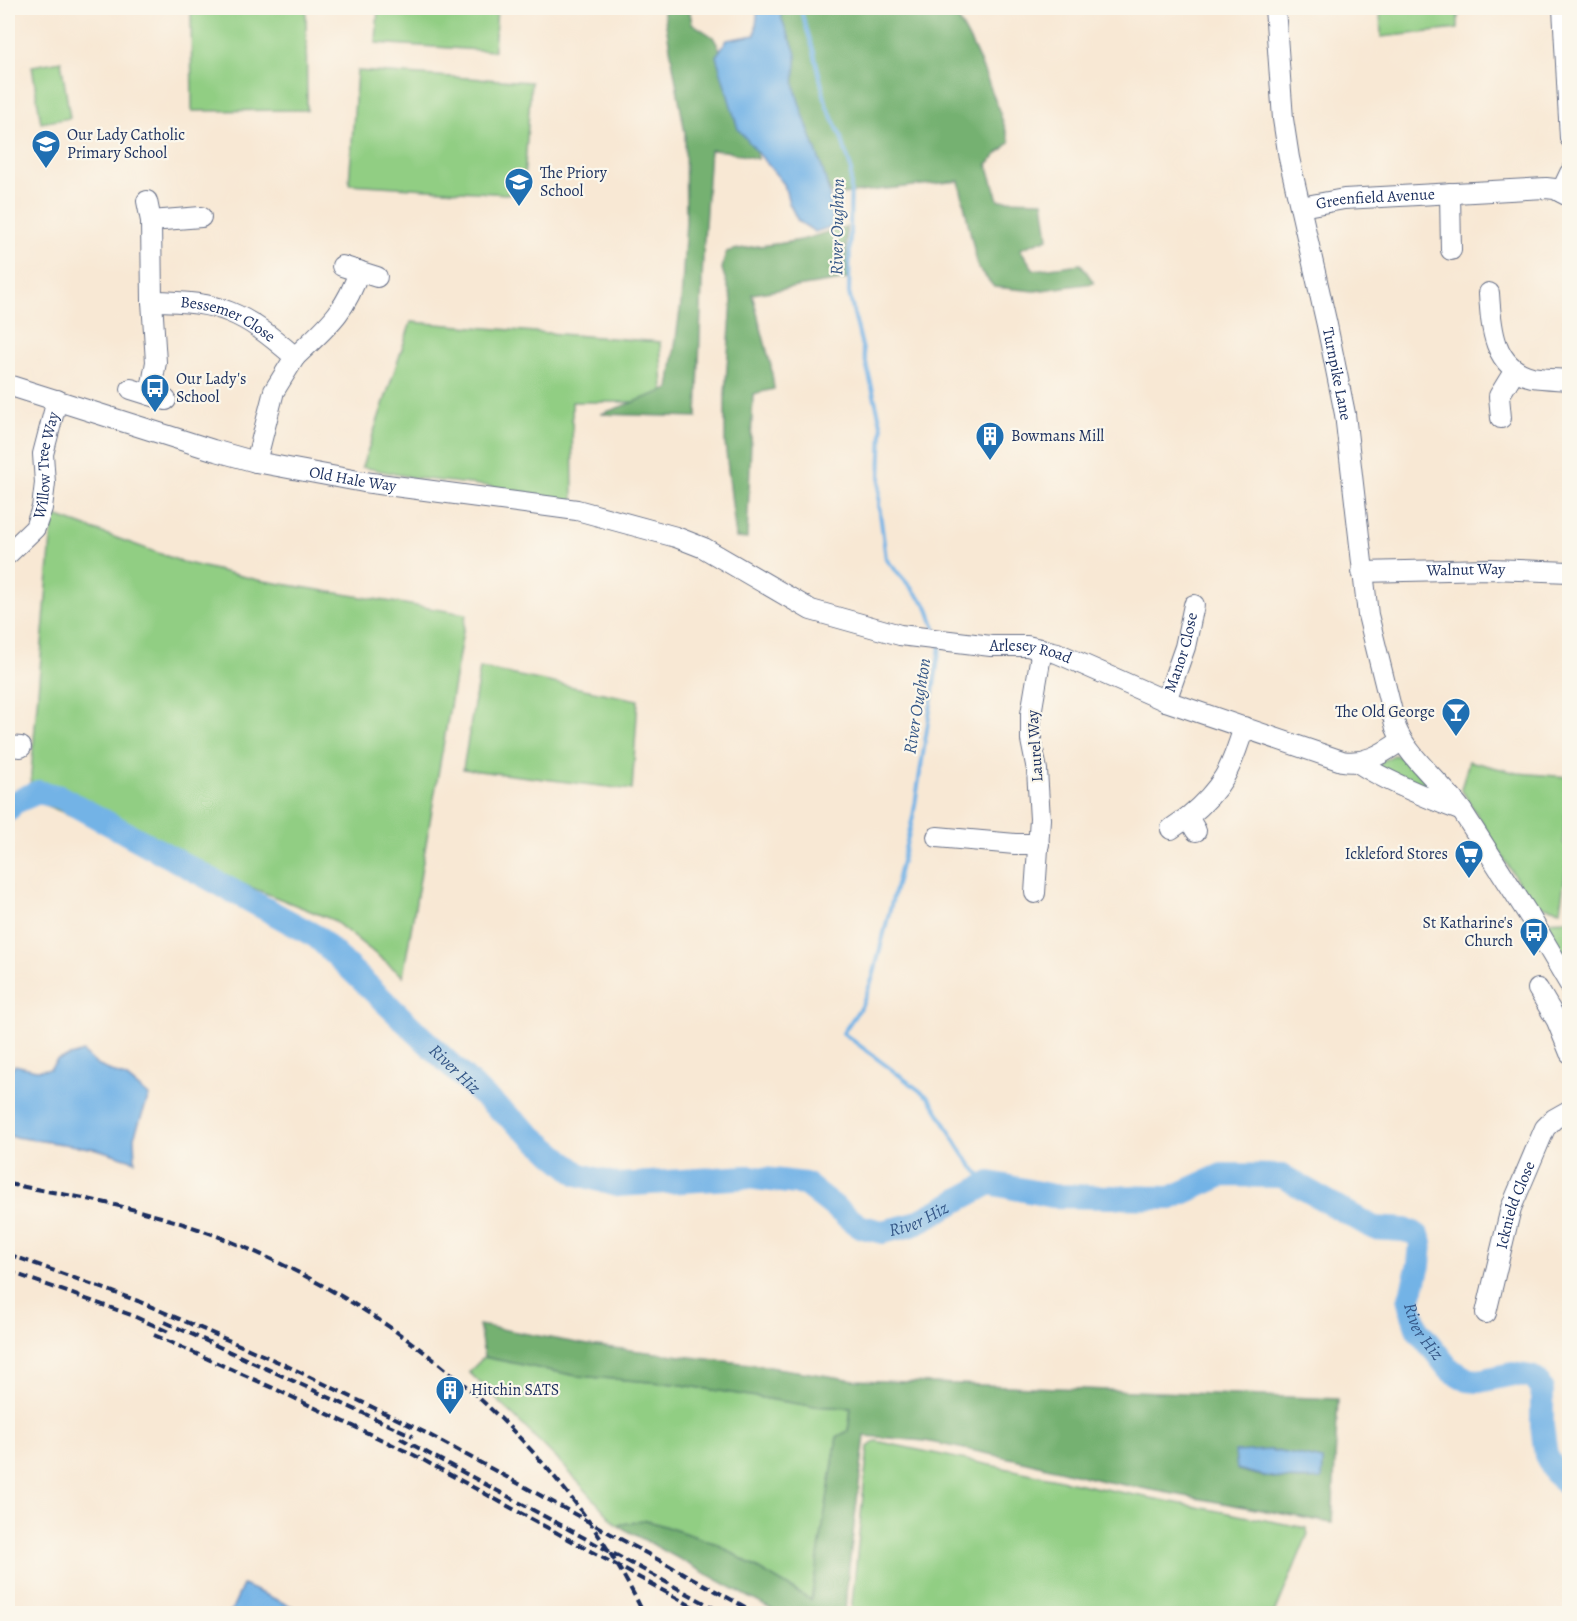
<svg xmlns="http://www.w3.org/2000/svg" width="1577" height="1621" font-family="Alegreya,serif">
  <style>
    .green { fill: #91ce83; stroke: #567e70; stroke-width: 1.5 }
    .forest { fill: #74b171; stroke: #487068; stroke-width: 1.5; fill-rule: evenodd }
    .water { fill: #73b3e6; stroke: #4771a2; stroke-width: 1.5 }
    .lines { fill: none; stroke-linecap: round; stroke-linejoin: round }
    .stream { stroke: #73b3e6; stroke-width: 4 }
    .river { stroke: #73b3e6; stroke-width: 24 }
    .minor-casing { stroke: #687087; stroke-width: 22 }
    .minor { stroke: #fff; stroke-width: 20 }
    .rail { stroke: #1b2f5e; stroke-width: 4; stroke-dasharray: 9 4.5; stroke-linecap: butt }
    .labels { text-anchor: middle; dominant-baseline: central; stroke-width: 4.5; stroke-linejoin: round; paint-order: stroke }
    .poi-label { font-size: 16px; fill: #1b2f5e; stroke: #fbf7ec; text-anchor: start }
    .street-label { font-size: 16px; fill: #1b2f5e; stroke: #fbf7ec }
    .water-label { font-size: 18px; font-style: italic; fill: #355787; stroke: #fbf7ec }
  </style>
  <rect width="100%" height="100%" fill="#fbf7ec"/>
  <filter id="ink" filterUnits="userSpaceOnUse"><feTurbulence type="fractalNoise" baseFrequency=".0167" numOctaves="2"/><feDisplacementMap in="SourceGraphic" scale="12" xChannelSelector="R" yChannelSelector="G"/><feConvolveMatrix kernelMatrix="1 2 1 2 8 2 1 2 1" color-interpolation-filters="sRGB"/></filter>
  <filter id="wash" filterUnits="userSpaceOnUse"><feTurbulence type="fractalNoise" baseFrequency=".008" numOctaves="4" result="noise"/><feDisplacementMap in="SourceGraphic" scale="24" xChannelSelector="R" yChannelSelector="G"/><feGaussianBlur stdDeviation="1.35" result="paint"/><feColorMatrix in="noise" values="0 0 0 0 0 0 0 0 0 0 0 0 0 0 0 0 0 1.4 0 .05"/><feComposite in="paint" operator="in"/></filter>
  <g filter="url(#wash)">
    <rect width="100%" height="100%" fill="#f8e8d4"/>
    <!-- green -->
    <path class="green" d="M191,8H306L307,110L192,111Z
      M378,8H497L494,51L376,43Z
      M1380,8H1458V29L1381,37Z
      M61,61L70,118L41,123L32,66Z
      M357,71L531,82L523,195L349,184Z
      M411,322L660,342L664,402H572L573,501L488,486L415,478L362,467Z
      M53,515L183,562L258,580L466,614L403,976L333,920L32,800L30,786Z
      M480,668L638,700L632,790L463,769Z
      M1394,755L1408,759L1431,789L1379,769L1380,762Z
      M1469,761L1517,773L1569,777L1563,842L1569,849L1560,910L1531,903L1461,789Z
      M1569,920V975L1541,921Z
      M484,1357L577,1376L676,1384L811,1406L851,1408L848,1431L837,1437L812,1601L717,1544L646,1520L617,1525L561,1463L469,1372Z
      M876,1441L1099,1488L1306,1528L1308,1534L1275,1613H851L868,1447Z"/>
    <!-- forest -->
    <path class="forest" d="M663,8H689L692,23L713,37L739,83L758,159L725,151L710,150L703,255L697,417L601,414L669,389L681,303L686,221L685,133Z
      M772,8H951C978,48 994,96 1010,142L987,164L998,200L1043,201L1048,238L1020,249L1034,270L1081,264L1094,283L1035,291L994,287L978,268L959,181L832,195L792,109Z
      M846,227L847,279L752,294L771,366L774,389L753,394L747,539L736,538L725,443V394L732,300L722,269L726,252C752,244 779,246 805,239C819,235 832,230 846,227Z
      M479,1325L588,1345L750,1364L855,1380L1338,1399L1332,1523L1103,1481L1014,1459L925,1441L865,1436L847,1582L845,1613H778L617,1525L646,1520L717,1544L811,1600L837,1437L848,1431L851,1408L811,1406L676,1384L577,1376L484,1357ZM1270,1450L1323,1460L1322,1478C1293,1483 1266,1478 1238,1470Z"/>
    <!-- water -->
    <path class="water" d="M758,8H779C781,23 790,36 795,51C799,62 792,76 795,88C807,136 832,176 833,226L815,232L798,221L789,203L784,184L738,129L716,56L727,40L755,35Z
      M83,1052L97,1065L127,1078L149,1096L134,1137L135,1161L97,1149L8,1136V1073L15,1065L36,1070L50,1069L57,1060Z
      M1270,1450L1323,1460L1322,1479C1290,1481 1268,1478 1237,1469L1235,1452Z
      M243,1585L298,1609L296,1613H230Z"/>
    <g class="lines">
      <!-- stream -->
      <path class="stream" d="M800,8L813,49L827,107L840,134L851,168L849,293L882,428L879,505L886,559L927,606L937,634
        M940,647L913,817L873,977L862,1005L843,1033L928,1097C950,1125 960,1161 990,1183"/>
      <!-- river -->
      <path class="river" id="s1" d="M8,810L13,803L38,792L60,797L317,937L480,1093L578,1174L617,1185L748,1177L805,1184L859,1226L882,1232L912,1225L990,1183L1053,1196L1171,1198L1222,1175L1282,1176L1374,1228L1404,1230L1412,1232L1418,1236L1421,1243L1419,1265L1409,1302L1418,1330L1449,1369L1468,1380L1479,1381L1513,1374L1531,1377L1537,1381L1542,1390V1426L1546,1455L1556,1474L1570,1486"/>
    </g>
  </g>
  <g filter="url(#ink)">
    <g class="lines">
      <!-- minor casing -->
      <g class="minor-casing">
        <g id="minor">
          <path id="s2" d="M1275,8L1283,119L1289,158L1327,325L1345,414L1368,615L1396,728C1409,759 1442,783 1462,811L1530,917L1570,985"/>
          <path d="M1563,8L1570,138"/>
          <path d="M1561,192L1570,173"/>
          <path d="M1450,193L1451,250"/>
          <path d="M147,201L151,221L152,301"/>
          <path id="s3" d="M1301,207L1344,199L1546,188L1555,189L1570,197"/>
          <path d="M151,221L201,217"/>
          <path d="M342,266L377,277"/>
          <path d="M1489,293C1491,326 1493,368 1532,377C1544,379 1557,379 1570,380"/>
          <path d="M295,357C326,327 345,314 359,271"/>
          <path id="s4" d="M8,385L213,450L256,462L364,482L577,510L676,537L704,548L811,610L900,635L991,646H1027L1057,653L1166,701L1342,761C1366,765 1383,753 1401,741"/>
          <path d="M131,389L166,400"/>
          <path id="s5" d="M150,395L156,362L152,301C222,302 242,311 295,357L274,391L256,462"/>
          <path d="M1501,418L1499,396L1515,370"/>
          <path id="s6" d="M8,554L35,528L42,508L45,483L43,454L57,400"/>
          <path id="s7" d="M1362,572L1490,569L1570,572"/>
          <path id="s8" d="M1166,701L1185,647L1194,605"/>
          <path d="M8,746L21,747"/>
          <path d="M1357,762C1385,781 1430,799 1462,811"/>
          <path d="M1188,817C1223,788 1231,769 1244,727"/>
          <path d="M1171,829L1188,817L1196,831"/>
          <path d="M937,837L1015,844H1039"/>
          <path d="M1035,893L1040,819L1037,770L1031,740V714L1042,649"/>
          <path d="M1538,989L1557,1021L1570,1053"/>
          <path id="s9" d="M1486,1313L1511,1208L1545,1128L1554,1119L1570,1110"/>
        </g>
      </g>
      <!-- minor -->
      <use href="#minor" class="minor"/>
      <!-- rail -->
      <path class="rail" d="M8,1184C82,1197 157,1211 227,1240C377,1300 511,1405 601,1539C617,1563 631,1588 644,1614
        M8,1254L138,1301L283,1364L424,1432L758,1614
        M8,1271L131,1315L171,1333
        M165,1322L413,1436
        M154,1335L271,1387L414,1455L706,1614
        M400,1438L725,1614"/>
    </g>
  </g>
  <!-- icons -->
  <defs>
    <g id="school-pin" transform="scale(1.5)"><path d="M0 17L-7.5 6A9.5 9.5 0 1 1 7.5 6Z" fill="#1f6fb2" stroke="#fbf7ec"/><path d="M0-5L7-2L0 1L-7-2ZM-4 1L0 2.5L4 1V4Q0 6-4 4Z" fill="#fff"/></g>
    <g id="bus-pin" transform="scale(1.5)"><path d="M0 17L-7.5 6A9.5 9.5 0 1 1 7.5 6Z" fill="#1f6fb2" stroke="#fbf7ec"/><path d="M-5-6H5V4H4V6H2V4H-2V6H-4V4H-5ZM-3.5-4V0h7V-4ZM-3.5 1.2v1.5H-2V1.2ZM2 1.2v1.5H3.5V1.2Z" fill="#fff"/></g>
    <g id="building-pin" transform="scale(1.5)"><path d="M0 17L-7.5 6A9.5 9.5 0 1 1 7.5 6Z" fill="#1f6fb2" stroke="#fbf7ec"/><path d="M-4-6H4V6H1V3H-1V6H-4ZM-2.5-4.3h1.7v1.8h-1.7ZM.8-4.3h1.7v1.8H.8ZM-2.5-1h1.7V.8h-1.7ZM.8-1h1.7V.8H.8Z" fill="#fff"/></g>
    <g id="bar-pin" transform="scale(1.5)"><path d="M0 17L-7.5 6A9.5 9.5 0 1 1 7.5 6Z" fill="#1f6fb2" stroke="#fbf7ec"/><path d="M-6-5H6L.8 .8V4.5H3.5V6h-7V4.5H-.8V.8Z" fill="#fff"/></g>
    <g id="supermarket-pin" transform="scale(1.5)"><path d="M0 17L-7.5 6A9.5 9.5 0 1 1 7.5 6Z" fill="#1f6fb2" stroke="#fbf7ec"/><path d="M-6-5.5h2.5l.6 2H6L4.5 2H-2.5L-4.4-4H-6ZM-1.5 3.2a1.3 1.3 0 1 0 .1 0ZM3 3.2a1.3 1.3 0 1 0 .1 0Z" fill="#fff"/></g>
  </defs>
  <g fill-rule="evenodd">
    <use href="#school-pin" x="46" y="144"/>
    <use href="#school-pin" x="519" y="182"/>
    <use href="#bus-pin" x="155" y="388"/>
    <use href="#building-pin" x="990" y="436"/>
    <use href="#bar-pin" x="1456" y="712"/>
    <use href="#supermarket-pin" x="1469" y="854"/>
    <use href="#bus-pin" x="1534" y="932"/>
    <use href="#building-pin" x="450" y="1390"/>
  </g>
  <g class="labels">
    <!-- poi labels -->
    <g class="poi-label">
      <text x="67" y="135">Our Lady Catholic<tspan x="67" dy="18">Primary School</tspan></text>
      <text x="540" y="173">The Priory<tspan x="540" dy="18">School</tspan></text>
      <text x="176" y="379">Our Lady's<tspan x="176" dy="18">School</tspan></text>
      <text x="1011" y="436">Bowmans Mill</text>
      <text x="1435" y="712" text-anchor="end">The Old George</text>
      <text x="1448" y="854" text-anchor="end">Ickleford Stores</text>
      <text x="1513" y="923" text-anchor="end">St Katharine's<tspan x="1513" dy="18">Church</tspan></text>
      <text x="471" y="1390">Hitchin SATS</text>
    </g>
    <!-- street labels -->
    <g class="street-label">
      <text stroke="none"><textPath href="#s3" startOffset="75">Greenfield Avenue</textPath></text>
      <text stroke="none"><textPath href="#s5" startOffset="174">Bessemer Close</textPath></text>
      <text stroke="none"><textPath href="#s2" startOffset="372">Turnpike Lane</textPath></text>
      <text stroke="none"><textPath href="#s6" startOffset="102">Willow Tree Way</textPath></text>
      <text stroke="none"><textPath href="#s4" startOffset="358">Old Hale Way</textPath></text>
      <text stroke="none"><textPath href="#s7" startOffset="104">Walnut Way</textPath></text>
      <text stroke="none"><textPath href="#s4" startOffset="1065">Arlesey Road</textPath></text>
      <text stroke="none"><textPath href="#s8" startOffset="51">Manor Close</textPath></text>
      <text transform="translate(1035 746) rotate(-94)">Laurel Way</text>
      <text stroke="none"><textPath href="#s9" startOffset="112">Icknield Close</textPath></text>
    </g>
    <!-- water labels -->
    <g class="water-label">
      <text transform="translate(837 227) rotate(-89)">River Oughton</text>
      <text transform="translate(917 706) rotate(-81)">River Oughton</text>
      <text stroke="none"><textPath href="#s1" startOffset="542">River Hiz</textPath></text>
      <text stroke="none"><textPath href="#s1" startOffset="1064">River Hiz</textPath></text>
      <text stroke="none"><textPath href="#s1" startOffset="1695">River Hiz</textPath></text>
    </g>
  </g>
  <!-- margin -->
  <rect width="1577" height="1621" fill="none" stroke="#fbf7ec" stroke-width="30"/>
</svg>
